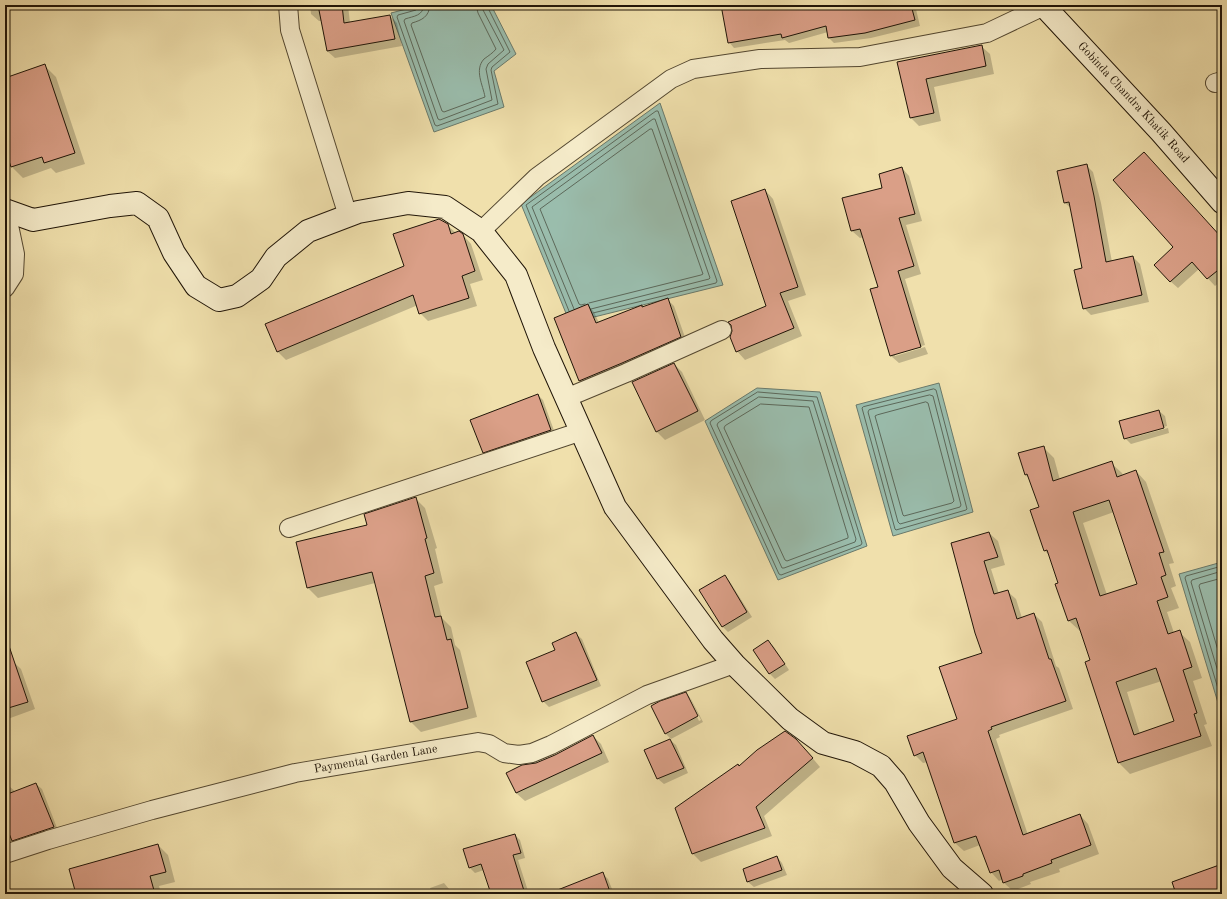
<svg xmlns="http://www.w3.org/2000/svg" width="1227" height="899" font-family="'Old Standard TT',serif">
  <style>
    .water { fill: #9abdad; stroke: #69796b }
    .shadow { fill: #0003; fill-rule: evenodd }
    .lines { fill: none; stroke-linecap: round; stroke-linejoin: round }
    .shore { stroke: #5c685a; stroke-width: 1 }
    .building { fill: #da9f87; stroke: #1f1407; fill-rule: evenodd }
    .street-casing { stroke: #534730; stroke-width: 20 }
    .secondary-casing { stroke: #1f1407; stroke-width: 24 }
    .street { stroke: #f5ebc9; stroke-width: 18 }
    .secondary { stroke: #f5ebc9; stroke-width: 22 }
    .labels { text-anchor: middle; dominant-baseline: central; stroke-width: 4; stroke-linejoin: round; paint-order: stroke }
    .street-label { font-size: 12px; fill: #1f1407; stroke: #f5ebc9 }
  </style>
  <rect width="100%" height="100%" fill="#f0e0ac"/>
  <filter id="stains"><feTurbulence type="fractalNoise" baseFrequency=".005" numOctaves="4"/><feColorMatrix values="0 0 0 0 .2 0 0 0 0 .09 0 0 0 0 .02 0 0 0 .5 -.17"/></filter>
  <radialGradient id="worn" r=".72"><stop offset=".6" stop-color="#630" stop-opacity="0"/><stop offset="1" stop-color="#630" stop-opacity=".3"/></radialGradient>
  <!-- water -->
  <path class="water" d="M422,5H491L516,54L494,71L504,107L434,132L391,13Z
    M660,103L723,285L570,323L521,204Z
    M939,383L973,512L893,536L856,405Z
    M757,388L820,392L867,546L778,580L705,421Z
    M1222,562V716L1179,574Z"/>
  <!-- shadow -->
  <path class="shadow" d="M310,5H348L350,23L390,16L397,23L402,46L335,58L327,51L322,21H319L311,14Z
    M720,5H915L920,26L871,38L834,43L829,38L828,32L789,43L785,40L734,48L729,42L723,12Z
    M981,46L990,54L994,74L934,87L941,121L919,126L911,118L898,62Z
    M45,66L56,77L85,164L56,173L51,168L23,178L12,167L5,145V79Z
    M1086,165L1093,172L1101,203L1112,262L1133,257L1140,264L1149,302L1091,315L1084,308L1083,269L1072,209L1065,203Z
    M902,168L909,176L922,221L906,225L921,274L905,279L925,345L895,354V356L925,347L928,354L899,363L891,356L879,287L864,237L860,238L852,231L884,188Z
    M765,190L773,199L806,295L788,301L802,336L745,360L737,351L733,331L767,307Z
    M447,225L456,233L463,235L471,244L483,280L470,284L477,306L428,321L420,313L418,305L286,360L278,352L266,325L405,267Z
    M1220,231L1222,233V280L1215,286L1199,269L1178,288L1170,281Z
    M667,299L674,306L687,343L586,387L580,380L588,305L594,312L599,323L641,306L643,308Z
    M674,364L682,372L705,420L665,440L657,432L633,382Z
    M538,395L543,400L556,436L489,458L483,452Z
    M1159,411L1165,416L1167,426L1127,437V439L1168,428L1169,433L1131,444L1125,438Z
    M1043,447L1054,458L1060,480L1111,463L1122,473L1123,476L1136,471L1146,482L1174,563L1169,564L1176,586L1171,588L1179,608L1167,612L1174,633L1179,632L1190,642L1202,678L1193,681L1207,724L1204,725L1212,746L1130,774L1119,763L1086,662L1092,661L1081,631H1080L1069,621L1060,584L1050,556L1045,551L1031,510L1040,508L1029,478L1025,475ZM1114,512L1138,584L1107,595L1083,523ZM1162,681L1175,722L1140,734L1127,692Z
    M415,498L425,508L437,548L435,549L443,583L434,586L442,618L451,627L455,645L460,650L477,717L421,732L411,722L375,583L318,598L308,588L368,525Z
    M989,533L998,541L1005,565L991,569L999,594L1007,591L1016,599L1022,618L1034,614L1042,622L1056,666L1059,668L1073,709L999,735L1000,737L996,739L1028,835L1080,815L1088,824L1099,854L1059,869L1060,872L1030,882L1031,884L1013,891L1004,883L1003,879L999,881L991,872L980,845L964,851L955,843L928,762L923,763L915,755L958,719L983,653L952,543Z
    M725,576L730,582L752,617L728,632L722,626Z
    M576,634L582,639L601,686L549,707L543,701L556,651Z
    M768,641L774,647L789,670L775,679L770,674L754,651Z
    M5,654L21,669L35,709L5,720Z
    M686,693L691,699L703,722L671,739L666,734L653,706ZM688,698H690L701,720L699,721Z
    M593,736L601,744L609,762L525,801L516,793L507,773L536,764L556,756Z
    M670,740L676,745L688,773L664,784L658,779L646,751Z
    M804,748L820,767L764,816L772,836L701,862L693,854L676,808L738,765L740,767Z
    M36,784L42,789L59,833L18,846L13,840L5,821V789L10,787L16,792Z
    M515,835L520,840L525,858L518,860L528,891L530,890L533,894H492L484,870L475,873L470,868Z
    M158,845L168,855L175,882L159,886L161,894H77Z
    M777,857L782,863L787,875L754,887L748,882L744,869Z
    M602,873L608,879L614,894H550Z
    M444,883L449,889L451,894H432L430,888Z"/>
  <g class="lines">
    <!-- shore -->
    <path class="shore" d="M419,5L418,8L416,10L398,15L397,17L435,125L437,126L498,104L491,70L492,67L510,52L488,8L487,5
      M424,5C423,16 414,16 405,19L404,21L438,119L440,120L492,100L486,69L488,64L504,50L483,10L482,5
      M430,5C429,17 422,20 412,23L411,25L442,111L444,112L485,97C483,85 474,70 484,59C488,56 493,53 496,49L478,13L476,5
      M585,304L581,305L579,304L540,209L650,129H652L703,274L701,275L589,303
      M574,309L532,207L653,119H655L710,278L709,279L591,309
      M569,311L526,205L656,111H658L717,281L716,283L593,313
      M934,389L936,390L967,509L966,510L896,530L895,529L862,408L863,407Z
      M758,392L817,397L862,543L861,545L781,575L779,574L710,423L711,421Z
      M930,395L933,396L961,505L960,507L900,524L898,522L868,412L869,410Z
      M759,397L813,401L856,539L855,542L784,568H782L717,425L718,423Z
      M926,402L928,403L954,501L952,503L904,516L903,515L875,416L877,415Z
      M761,404L809,407L848,536V538L787,561L785,560L724,428L725,426Z
      M1222,566L1186,576L1185,578L1222,702
      M1222,571L1192,580L1191,582L1222,685
      M1222,578L1200,584L1199,586L1222,664"/>
  </g>
  <!-- building -->
  <path class="building" d="M318,5H342L344,23L390,15L395,39L327,51Z
    M721,5H911L915,20L865,33L828,38L826,26L782,38L781,34L728,43Z
    M982,45L986,66L926,79L934,113L910,118L897,62Z
    M45,64L75,153L44,163L42,157L11,167L5,149V130L9,128L5,116V78Z
    M1144,152L1222,238V267L1207,279L1192,262L1170,282L1154,265L1173,247L1113,180Z
    M1087,164L1094,196L1106,262L1133,256L1142,295L1083,309L1074,270L1082,268L1069,202L1064,203L1057,171Z
    M902,167L915,214L899,218L914,266L898,271L921,347L890,356L870,289L878,287L860,229L851,231L842,198L882,188L879,174Z
    M765,189L798,287L780,293L794,328L736,352L730,337L732,331L731,325L728,322L766,306L731,201Z
    M439,219L448,224L451,234L459,231L463,234L475,271L462,276L469,298L419,314L413,295L277,352L265,324L404,266L393,234Z
    M668,298L681,337L622,363L579,381L554,318L588,304L596,323L642,305V307Z
    M674,363L698,411L656,432L632,382Z
    M538,394L551,430L483,453L470,420Z
    M1159,410L1164,428L1124,439L1119,421Z
    M1044,446L1053,481L1112,461L1117,477L1136,470L1164,552L1159,553L1166,575L1161,577L1168,597L1157,601L1168,634L1180,630L1192,667L1183,670L1197,713L1194,714L1201,736L1118,763L1085,662L1090,660L1076,618L1068,621L1055,584L1058,583L1047,550L1044,551L1030,510L1039,507L1027,474L1025,475L1018,453ZM1109,500L1137,584L1100,596L1073,512ZM1156,668L1174,721L1134,735L1116,682Z
    M416,497L427,538L425,539L434,573L425,576L435,617L441,616L447,640L451,639L468,708L410,722L372,572L307,588L296,542L367,525L364,514Z
    M989,532L998,557L984,561L994,594L1008,590L1017,619L1034,613L1049,659H1051L1066,701L991,727L992,729L988,731L1023,835L1080,814L1091,845L1051,860L1052,863L1023,874V876L1003,883L999,870L990,873L976,836L954,843L923,752L914,756L907,736L957,719L939,667L982,653L975,633L951,543Z
    M725,575L747,612L722,627L699,590Z
    M576,632L597,680L542,702L526,662L555,650L552,643Z
    M768,640L785,664L769,674L753,650Z
    M5,643H8L28,702L5,709Z
    M686,692L698,716L665,734L651,706L660,701Z
    M785,731L796,739L813,758L756,807L765,828L692,854L675,808L738,764L739,766L757,750Z
    M593,735L602,753L516,793L506,773L522,765L536,763L555,755Z
    M670,739L684,768L657,779L644,750Z
    M36,783L54,827L12,841L5,823V795Z
    M515,834L521,853L513,855L525,894H491L481,864L469,868L463,849Z
    M158,844L166,872L150,876L155,894H76L69,869Z
    M777,856L782,870L747,882L743,869Z
    M1222,864V894H1176L1172,882Z
    M603,872L609,889L595,894H550V893Z"/>
  <g class="lines">
    <!-- street casing -->
    <g class="street-casing">
      <g id="street">
        <path d="M288,5L290,30L348,216"/>
        <path d="M1215,83L1222,81"/>
        <path d="M481,231L537,177L671,79L693,69L760,59L860,57L987,33L1044,6"/>
        <path d="M5,288L14,274L15,254L6,211"/>
        <path d="M566,398L626,373L722,330"/>
        <path d="M289,528L582,431"/>
        <path id="s1" d="M5,854L48,840L152,810L295,773L478,742L489,744L504,753L519,755L532,753L551,745L647,695L734,664"/>
      </g>
    </g>
    <!-- secondary casing -->
    <g class="secondary-casing">
      <g id="secondary">
        <path id="s2" d="M1043,5L1161,132L1222,202"/>
        <path d="M5,210L33,220L110,206L137,203L158,218L174,253L196,286L219,300L237,296L261,279L276,257L308,231L358,212L408,203L445,207L481,231L516,275L544,348L615,507L713,640L734,664L790,719L823,743L855,752L881,766L895,782L919,823L952,868L982,894"/>
      </g>
    </g>
    <!-- street -->
    <use href="#street" class="street"/>
    <!-- secondary -->
    <use href="#secondary" class="secondary"/>
  </g>
  <g class="labels">
    <!-- street labels -->
    <g class="street-label">
      <text stroke="none"><textPath href="#s2" startOffset="133">Gobinda Chandra Khatik Road</textPath></text>
      <text stroke="none"><textPath href="#s1" startOffset="383">Paymental Garden Lane</textPath></text>
    </g>
  </g>
  <!-- margin -->
  <rect width="1227" height="899" fill="none" stroke="#f0e0ac" stroke-width="20"/>
  <rect x="6" y="6" width="1215" height="887" fill="none" stroke="#1f1407" stroke-width="2"/>
  <rect x="10" y="10" width="1207" height="879" fill="none" stroke="#1f1407"/>
  <rect width="100%" height="100%" filter="url(#stains)"/>
  <rect width="100%" height="100%" fill="url(#worn)"/>
</svg>
